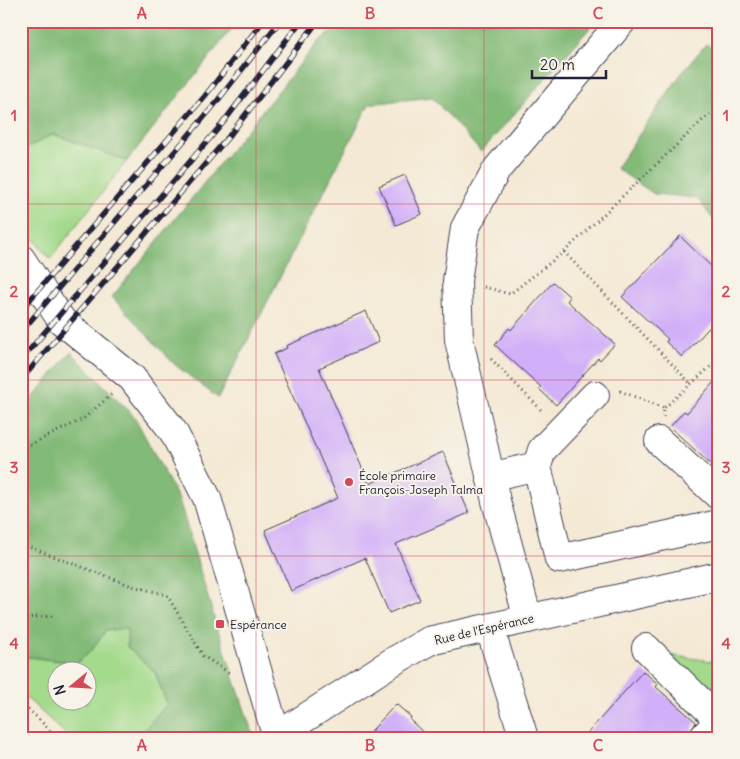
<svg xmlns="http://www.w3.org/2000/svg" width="740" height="759" font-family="Delius,sans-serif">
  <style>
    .green { fill: #a3da8b; stroke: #627e63; fill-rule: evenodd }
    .forest { fill: #82ba77; stroke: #526e59 }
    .building { fill: #d2aff9 }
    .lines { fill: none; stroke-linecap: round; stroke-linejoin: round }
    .minor-casing { stroke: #424052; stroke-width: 30 }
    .path { stroke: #424052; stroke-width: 3; stroke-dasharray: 1 4; stroke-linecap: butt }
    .minor { stroke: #fff; stroke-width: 28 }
    .rail-casing { stroke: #22223b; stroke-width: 5.5 }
    .rail { stroke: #f7f3e8; stroke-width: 4; stroke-dasharray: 11; stroke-linecap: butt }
    .grid { fill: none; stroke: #d1495b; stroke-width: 1; stroke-opacity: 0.55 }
    .poi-dot { fill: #d1495b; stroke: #f7f3e8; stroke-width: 2 }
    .labels { text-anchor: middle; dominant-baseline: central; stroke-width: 4; stroke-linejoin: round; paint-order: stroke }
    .poi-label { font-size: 12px; fill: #22223b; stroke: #f7f3e8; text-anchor: start }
    .street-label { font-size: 12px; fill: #22223b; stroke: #f7f3e8 }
    .neatline { fill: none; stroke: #d1495b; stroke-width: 2 }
    .grid-label { font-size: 16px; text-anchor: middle; font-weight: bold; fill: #d1495b }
  </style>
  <rect width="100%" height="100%" fill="#f7f3e8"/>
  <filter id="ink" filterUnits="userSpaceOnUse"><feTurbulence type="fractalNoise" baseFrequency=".02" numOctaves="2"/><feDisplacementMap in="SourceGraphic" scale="10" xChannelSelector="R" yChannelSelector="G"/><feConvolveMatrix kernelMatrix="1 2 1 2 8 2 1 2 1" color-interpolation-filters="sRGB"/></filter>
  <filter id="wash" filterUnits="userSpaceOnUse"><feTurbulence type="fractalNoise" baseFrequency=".0096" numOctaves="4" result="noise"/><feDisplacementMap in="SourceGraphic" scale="20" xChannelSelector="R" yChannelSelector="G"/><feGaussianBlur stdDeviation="1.12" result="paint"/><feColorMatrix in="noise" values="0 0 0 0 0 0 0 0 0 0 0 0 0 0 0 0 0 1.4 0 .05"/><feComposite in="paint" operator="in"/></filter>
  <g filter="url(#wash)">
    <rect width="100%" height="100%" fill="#f4e9d4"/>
    <!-- green -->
    <path class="green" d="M53,134L127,161L50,259L21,224V151Z
      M128,629L127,647L155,672L167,705L137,738H70L21,693V656L77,663L91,651L106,630ZM58,672H88V702H58Z
      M668,655L719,662V702Z"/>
    <!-- forest -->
    <path class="forest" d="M21,21H238L127,161L53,134L21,151Z
      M344,21H596L481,152L432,97L369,104L218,398L174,364L112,297L318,42Z
      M706,44L719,51V227L697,198L654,194L616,168L681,74Z
      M71,352L134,416L179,500L215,621L254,738H137L167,704L155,672L127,647V629L106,630L91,651L77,663L21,656V412Z"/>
    <g id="blocks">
      <!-- building -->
      <path class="building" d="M405,175L422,214L396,225L379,186Z
        M680,236L719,274V317L682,357L666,342L668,339L622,297Z
        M553,282L570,297L567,301L615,344L600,360L598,358L556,405L539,389L541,387L495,345L509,328L511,330Z
        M366,311L379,342L319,368L369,484L443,452L469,513L396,544L420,600L389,613L365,558L291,591L265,530L338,498L274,354L287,348L286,346Z
        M719,376V472L670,427L684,411L687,413Z
        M643,671L658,684L656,687L696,722L688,738H583Z
        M396,704L411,717L410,720L429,738H365Z"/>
    </g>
  </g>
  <g filter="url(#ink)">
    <use href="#blocks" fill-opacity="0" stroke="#424052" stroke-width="1"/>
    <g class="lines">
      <!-- minor casing -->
      <g class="minor-casing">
        <path id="minor" d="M21,259L62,321L132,378L173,431L207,498L277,738
          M595,395L542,450L537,466L559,559L719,524
          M659,441L719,496
          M490,477L537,466
          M528,619L496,501L459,340L457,281L465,228L497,169L622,21
          M490,629L524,738
          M646,648L719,720
          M277,736L392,662L429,641L719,576
          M703,738L719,720"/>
      </g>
      <!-- path -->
      <path class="path" d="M564,252L705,118L719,109
        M484,287L510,294L564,252L691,384
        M491,359L543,412
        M620,391L664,408
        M663,417L664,408L719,359
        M21,449L83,419L112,394
        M21,544L132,586L167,595L203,656L231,674
        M21,618L54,616
        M21,702L58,738"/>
      <!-- minor -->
      <use href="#minor" class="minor"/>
      <!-- rail casing -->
      <g class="rail-casing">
        <path id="rail" d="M21,310L205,96L263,21
          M21,332L211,109L280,21
          M21,360L222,124L301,21
          M21,380L229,136L318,21"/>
      </g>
      <!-- rail -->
      <use href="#rail" class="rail"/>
    </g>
  </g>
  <!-- grid -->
  <path class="grid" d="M256,21V738M484,21V738M21,204H719M21,380H719M21,556H719"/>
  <!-- markers -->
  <g class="poi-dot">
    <circle cx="349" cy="482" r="5"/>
    <rect x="215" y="619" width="10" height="10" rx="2.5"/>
  </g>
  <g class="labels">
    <!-- poi labels -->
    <g class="poi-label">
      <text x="359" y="475">École primaire<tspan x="359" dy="14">François-Joseph Talma</tspan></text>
      <text x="230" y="624">Espérance</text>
    </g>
    <!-- street labels -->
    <g class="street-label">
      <text transform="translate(484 629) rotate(-13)">Rue de l'Espérance</text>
    </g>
  </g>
  <!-- margin -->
  <rect width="740" height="759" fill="none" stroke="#f7f3e8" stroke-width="55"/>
  <!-- north arrow -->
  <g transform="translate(72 686) rotate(252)"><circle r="24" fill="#f7f3e8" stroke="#a29fa3"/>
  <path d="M0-4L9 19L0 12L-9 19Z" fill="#d1495b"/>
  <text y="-8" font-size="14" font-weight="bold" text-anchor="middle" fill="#22223b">N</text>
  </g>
  <!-- scale -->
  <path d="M532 70v8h74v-8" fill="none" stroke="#22223b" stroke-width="2.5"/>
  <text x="540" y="70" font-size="15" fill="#22223b" stroke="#f7f3e8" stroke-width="4" paint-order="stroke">20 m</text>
  <rect x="28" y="28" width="684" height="704" class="neatline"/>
  <g class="grid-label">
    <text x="142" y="19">A</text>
    <text x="370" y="19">B</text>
    <text x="598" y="19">C</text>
    <text x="14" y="121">1</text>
    <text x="726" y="121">1</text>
    <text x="14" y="297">2</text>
    <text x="726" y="297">2</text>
    <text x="14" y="473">3</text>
    <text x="726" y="473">3</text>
    <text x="14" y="649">4</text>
    <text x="726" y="649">4</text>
    <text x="142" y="751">A</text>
    <text x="370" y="751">B</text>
    <text x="598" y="751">C</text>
  </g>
</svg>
